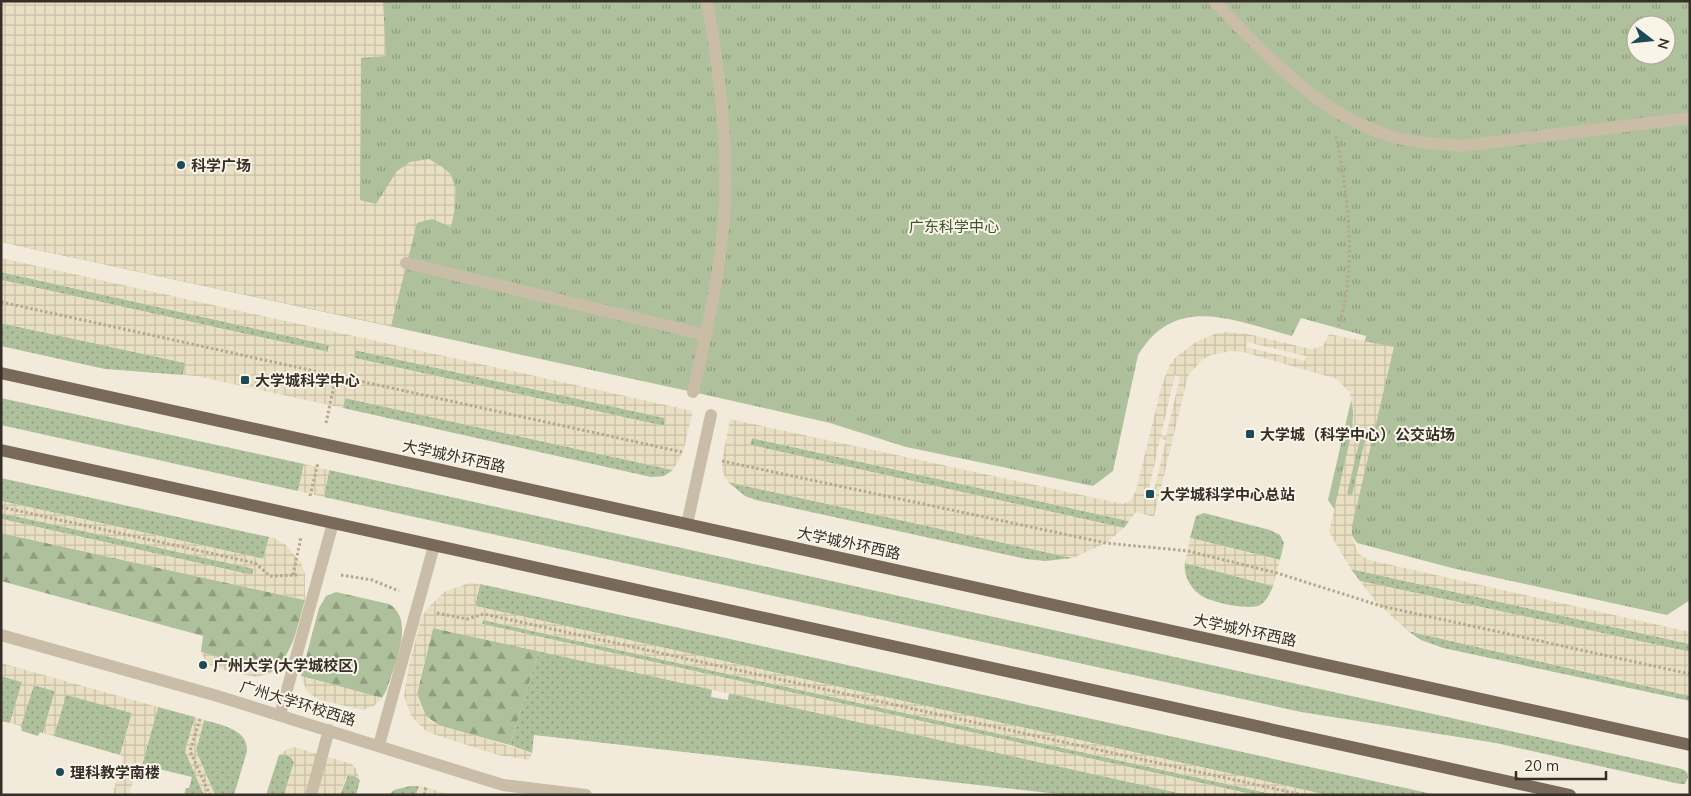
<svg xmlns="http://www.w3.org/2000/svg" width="1691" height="796" font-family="Mulish,'Noto Sans SC',sans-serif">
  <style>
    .grass { fill: url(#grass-dots) }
    .forest { fill: url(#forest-firs) }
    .park { fill: url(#park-tufts); fill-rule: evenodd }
    .plaza { fill: url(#plaza-grid); fill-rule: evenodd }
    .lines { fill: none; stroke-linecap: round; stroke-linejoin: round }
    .path { stroke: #b5a792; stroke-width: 3; stroke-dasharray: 2.5 2.5; stroke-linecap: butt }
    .lane { stroke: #cabda8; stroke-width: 12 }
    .primary { stroke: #786959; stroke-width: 12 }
    .poi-dot { fill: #1e4a57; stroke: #f9f4e8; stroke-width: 2 }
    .labels { text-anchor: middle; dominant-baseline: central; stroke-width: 4; stroke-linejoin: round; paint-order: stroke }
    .poi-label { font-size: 15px; font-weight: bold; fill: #362f28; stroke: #f9f4e8; text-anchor: start }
    .park-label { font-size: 15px; fill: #3f542c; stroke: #f9f4e8 }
    .street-label { font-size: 15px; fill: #362f28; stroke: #f9f4e8 }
  </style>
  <defs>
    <pattern id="grass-dots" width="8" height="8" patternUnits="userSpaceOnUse" patternTransform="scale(1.25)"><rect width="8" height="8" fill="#aec09c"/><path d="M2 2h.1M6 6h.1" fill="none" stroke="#8e9c7f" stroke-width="1.8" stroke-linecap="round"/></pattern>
    <pattern id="forest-firs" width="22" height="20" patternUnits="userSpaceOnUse" patternTransform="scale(1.25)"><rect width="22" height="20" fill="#aec09c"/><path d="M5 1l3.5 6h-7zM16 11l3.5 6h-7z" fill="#8e9c7f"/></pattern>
    <pattern id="park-tufts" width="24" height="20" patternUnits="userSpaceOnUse" patternTransform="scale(1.25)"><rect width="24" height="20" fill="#aec09c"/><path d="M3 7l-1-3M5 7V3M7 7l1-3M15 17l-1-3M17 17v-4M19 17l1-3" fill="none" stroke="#8e9c7f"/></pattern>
    <pattern id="plaza-grid" width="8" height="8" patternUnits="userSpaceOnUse" patternTransform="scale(1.25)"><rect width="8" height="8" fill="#e9dfc3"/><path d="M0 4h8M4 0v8" fill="none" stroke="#c8c0a8"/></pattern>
  </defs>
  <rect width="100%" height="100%" fill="#f2ebdc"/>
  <!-- grass -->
  <path class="grass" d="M1,272L329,345L328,352L1,280Z
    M1,323L186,363L183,375L105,369L1,346Z
    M355,350L665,418L664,426L354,358Z
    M1,398L304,464L298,491L1,425Z
    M345,398L673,470L664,476L651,477L343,408Z
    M752,438L1129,521L1124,528L750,445Z
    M329,470L1682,769L1687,772L1688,777L1685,784H1680L1496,743L1301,712L324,497Z
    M1,478L269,537L264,559L1,501Z
    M728,482L1073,558L1045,561L1026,559L756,500L745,496Z
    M1,513L254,568L252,575L1,519Z
    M1204,513L1270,530L1280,535L1284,543L1280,560L1190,538L1196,516Z
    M1185,563L1273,586C1270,593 1267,601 1260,605C1249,611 1208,602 1199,594C1190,587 1183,574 1185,563Z
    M1351,569L1690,644V652L1360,581Z
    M480,584L1437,795H1327L475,606Z
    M483,620L1276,795H1255L482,624Z
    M1408,631L1690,696V701L1443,648L1421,640Z
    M539,651L712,689L711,697L728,700L729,693L1188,795H1067L534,735L532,753L510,745Z
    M1,676L22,682L10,723L1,721Z
    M33,685L55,691L43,733L40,732L38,736L22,731L21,726Z
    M66,694L132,713L120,755L54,736Z
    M158,707L195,717L185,751L204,795H184L186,788H189L192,777L142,765Z
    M204,720C221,725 248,729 247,751L234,795H215L196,751Z
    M284,754L291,757L294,762L284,795H266L279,755Z
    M348,775L355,776L360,780L356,795H340Z
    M410,786H419L416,795H389L394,790Z"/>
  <!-- forest -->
  <path class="forest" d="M1,533L305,600C297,626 294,655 270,673L201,652L203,636L1,581Z
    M336,592L389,604C416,620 394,665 387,689L382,698L301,676L319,608L326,596Z
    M433,628L539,651L510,745L440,726L426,716L417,694Z"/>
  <!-- park -->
  <path class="park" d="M1,1H1690V600L1667,615L1452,568L1357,543L1328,500L1366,336L1301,318L1292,336C1235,321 1176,292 1138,355L1113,471L1093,486L906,447L830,423L693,392L1,242ZM1636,25H1666V55H1636Z"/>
  <!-- plaza -->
  <path class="plaza" d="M1,1H383L386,56L361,58L360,200L376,204L397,171L410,162L429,159L444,168L451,175L456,189L455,208L451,227L432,219L417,223L391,326L1,242Z
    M1,258L693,411L683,452L673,470L345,398L343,408L196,376L183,375L185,363L1,323V280L328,352L329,345L1,272ZM355,350L665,418L664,426L354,358Z
    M1228,332L1248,334L1311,349L1323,346L1329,334L1394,347L1352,526V538L1359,554L1369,560L1690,632V644L1351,569L1329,532L1352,431L1353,412L1350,393L1337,379L1243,352L1232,351L1211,355L1202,360L1188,376L1154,517L1136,512L1129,521L752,438L750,445L1124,528L1106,543L1073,558L728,482L722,471V461L730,419L1123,504L1131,500L1136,491L1161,388L1169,366L1176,357L1196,342L1217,333ZM1247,342L1306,356L1305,361L1246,347ZM1175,375L1180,377L1166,436L1161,435ZM1361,434L1366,436L1352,495L1347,494ZM1160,439L1166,440L1152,499L1147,498Z
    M304,464L329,470L324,497L298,491Z
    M1,501L263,559L269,537L274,538L286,545L301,563L305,574V600L1,533V519L252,575L254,569L1,513Z
    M1190,538L1280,560L1273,586L1185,563Z
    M1360,581L1690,652V696L1408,631L1376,602Z
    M469,583L480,584L475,606L1327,795H1276L483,620L482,624L1255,795H1188L433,628L419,683L417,694L420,705L429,720L436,724L532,753L529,760L498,755L427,732L411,716L404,696L409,665L421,619L427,609L444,592Z
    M201,652L270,673L256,677L227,671L207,664Z
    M1,663L158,707L142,765L138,764L129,795L113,793L123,757L120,755L132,713L66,695L54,736L43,733L55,691L34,685L21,726L10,723L22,682L1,676Z
    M301,676L382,698L374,706L363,710L320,700L307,692Z
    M195,717L204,720L196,751L215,795H204L185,751Z
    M294,747L352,764L356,769L360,780L353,775L346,776L340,795H284L294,762L289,755H279L287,749Z
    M419,786L426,787L451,795H416Z"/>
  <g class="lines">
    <!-- path -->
    <path class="path" d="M1336,136C1348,195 1358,270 1338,328
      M1,302L682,452
      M326,423L336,376
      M722,461L1106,543L1188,551L1277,573L1381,606L1690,674
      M310,496L318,463
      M1,507L255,563L270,576L297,575
      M293,575L301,537
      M341,575L372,580L399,591
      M437,613L467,619L484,614L1303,795
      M200,719L190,751L210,795
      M424,795L426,787"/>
    <!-- lane -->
    <path class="lane" d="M1214,1C1267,55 1319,116 1394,137C1416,143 1439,144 1462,146L1690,118
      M406,263L706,335
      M693,392C706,335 720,276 724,217C729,151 719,66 707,1
      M687,524L711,415
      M1,635L214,695L503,785L586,795
      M280,715L333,523
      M379,745L434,546
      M311,795L329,730"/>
    <!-- primary -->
    <path class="primary" d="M1,373L1690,745
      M1,450L1570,795"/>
  </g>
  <!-- markers -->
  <g class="poi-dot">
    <circle cx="181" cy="165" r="5"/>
    <rect x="240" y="375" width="10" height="10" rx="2.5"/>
    <rect x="1245" y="429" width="10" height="10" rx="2.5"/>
    <rect x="1145" y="489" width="10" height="10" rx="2.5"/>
    <circle cx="203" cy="665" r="5"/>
    <circle cx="60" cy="772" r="5"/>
  </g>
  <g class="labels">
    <!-- poi labels -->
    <g class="poi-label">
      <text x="191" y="165">科学广场</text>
      <text x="255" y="380">大学城科学中心</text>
      <text x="1260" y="434">大学城（科学中心）公交站场</text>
      <text x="1160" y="494">大学城科学中心总站</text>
      <text x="213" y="665">广州大学(大学城校区)</text>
      <text x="70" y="772">理科教学南楼</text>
    </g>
    <!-- park labels -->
    <g class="park-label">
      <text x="954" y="226">广东科学中心</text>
    </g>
    <!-- street labels -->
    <g class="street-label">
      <text transform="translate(454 456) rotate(12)">大学城外环西路</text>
      <text transform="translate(849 543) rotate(12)">大学城外环西路</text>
      <text transform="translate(1245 630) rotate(12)">大学城外环西路</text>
      <text transform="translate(298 703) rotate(17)">广州大学环校西路</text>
    </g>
  </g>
  <!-- border -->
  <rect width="1691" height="796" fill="none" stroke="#362f28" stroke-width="5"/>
  <!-- north arrow -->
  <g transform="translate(1651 40) rotate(106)"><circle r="24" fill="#f9f4e8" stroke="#aba59b"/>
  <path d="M0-4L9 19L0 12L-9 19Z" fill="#1e4a57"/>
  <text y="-8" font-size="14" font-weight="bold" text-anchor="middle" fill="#362f28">N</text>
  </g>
  <!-- scale -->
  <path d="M1516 771v8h90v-8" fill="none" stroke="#362f28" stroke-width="2.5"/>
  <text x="1524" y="771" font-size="15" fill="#362f28" stroke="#f9f4e8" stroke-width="4" paint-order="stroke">20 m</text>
</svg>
